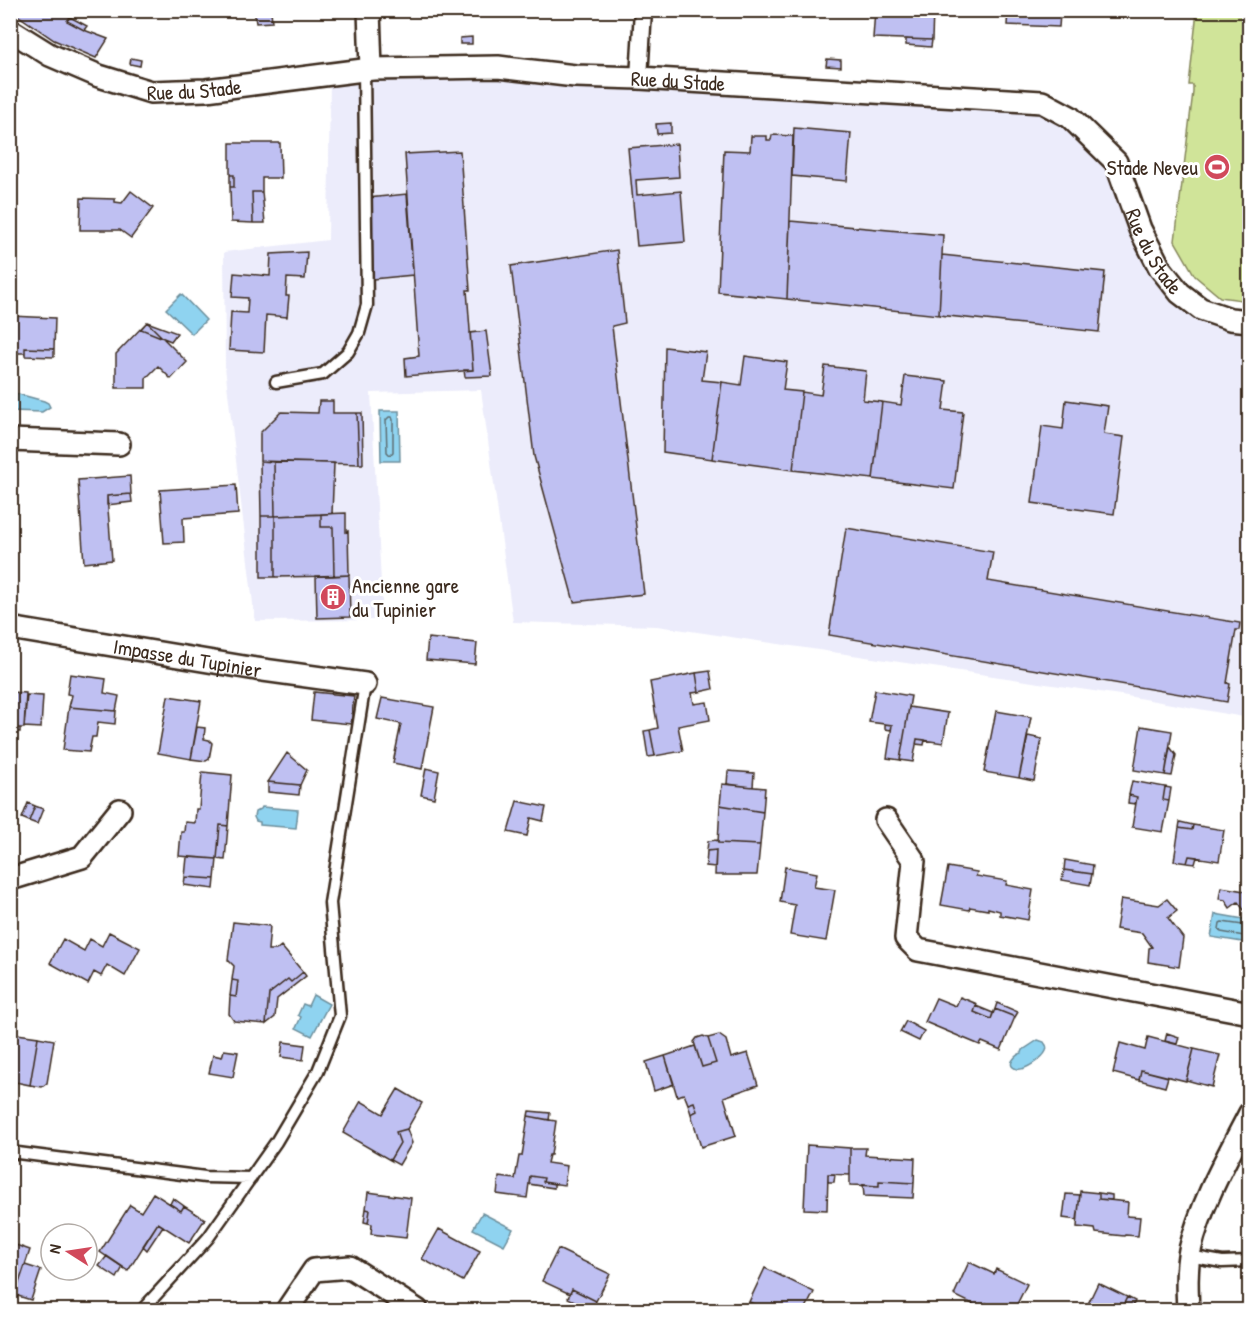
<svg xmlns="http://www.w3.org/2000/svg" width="1260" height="1321" font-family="'Patrick Hand',sans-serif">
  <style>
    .built { fill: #ececfb }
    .green { fill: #d0e499; stroke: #86875c; stroke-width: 1.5 }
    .water { fill: #8fd3f0; stroke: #6d8f9c; stroke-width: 1.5 }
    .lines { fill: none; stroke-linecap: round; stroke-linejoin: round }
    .shore { stroke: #5d6e72; stroke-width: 1.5 }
    .building { fill: #bfc0f2; stroke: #3b2a1e; stroke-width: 1.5 }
    .service-casing { stroke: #3b2a1e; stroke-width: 15 }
    .pedestrian-casing { stroke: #3b2a1e; stroke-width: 21 }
    .minor-casing { stroke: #3b2a1e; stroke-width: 26 }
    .service { stroke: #fff; stroke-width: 10 }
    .pedestrian { stroke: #fff; stroke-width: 16 }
    .minor { stroke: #fff; stroke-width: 21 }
    .labels { text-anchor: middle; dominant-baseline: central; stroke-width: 6; stroke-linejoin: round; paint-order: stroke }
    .street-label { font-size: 21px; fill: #3b2a1e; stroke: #fff }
    .poi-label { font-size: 21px; fill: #3b2a1e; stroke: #fff; text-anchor: end }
  </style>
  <rect width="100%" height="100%" fill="#fff"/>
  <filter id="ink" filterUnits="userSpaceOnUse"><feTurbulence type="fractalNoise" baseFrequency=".0167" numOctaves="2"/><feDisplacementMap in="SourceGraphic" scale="12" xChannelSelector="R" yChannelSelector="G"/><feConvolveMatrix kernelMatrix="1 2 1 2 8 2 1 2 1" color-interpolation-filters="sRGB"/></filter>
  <g filter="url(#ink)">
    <!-- built -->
    <path class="built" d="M371,69L1042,102L1116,162L1180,293L1249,321V718L1127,696L657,626L513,622L481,390L371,393L383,620L255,621L225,367L224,252L328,240L330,74Z"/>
    <!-- green -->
    <path class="green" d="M1197,11H1249V301L1220,297L1195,276L1175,241L1193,92V85H1189Z"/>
    <!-- water -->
    <path class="water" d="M181,294L206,320L192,334L166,309Z
      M11,392L44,401L48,403L50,407L42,412L11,411Z
      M380,411H399L400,461H381Z
      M262,807L298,810L296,828L260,825V822L256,821L254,817L255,812L261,809Z
      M1215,914L1249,920V943L1211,937Z
      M313,995L329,1004L312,1036L296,1028L301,1017L298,1015L303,1004L308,1006Z
      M1038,1040L1044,1042C1046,1046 1048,1046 1046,1051C1043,1058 1025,1071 1017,1069C1005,1066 1015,1055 1022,1053L1023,1050Z
      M482,1213L513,1229L504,1245L473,1229Z"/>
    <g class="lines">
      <!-- shore -->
      <path class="shore" d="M389,417H392L393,420V452L390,455L387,452L386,420Z
        M1250,926L1222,922L1220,923L1219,929L1221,932L1250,937"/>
    </g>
    <!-- building -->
    <path class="building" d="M10,10H60L70,17L67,21L84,30L108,39L96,58L54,40Z
      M254,10H271L272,22L256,23Z
      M528,10H584V13L528,15Z
      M717,10H730L739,11V14H717Z
      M730,10H761V15L739,14V11Z
      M875,10H933L932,40L873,38Z
      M1008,10H1068L1067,15L1060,14L1059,27L1007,25Z
      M70,17L87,26L84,30L67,21Z
      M472,37V44H460V38Z
      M906,39L932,40L931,47L906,45Z
      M131,58L141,60L140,66L130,64Z
      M827,59L841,60V67L826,66Z
      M671,123V133L657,134L656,124Z
      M794,128L851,133L847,181L792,176Z
      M772,135L793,136L787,299L718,292L724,150L750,151L751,136H767V140H771Z
      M230,143H280L281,178H262V192H252L253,223L231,222L230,187H234V175H230Z
      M677,144L679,177L636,180L637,195L681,191L685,242L637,246L628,148Z
      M460,151L470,290H467L473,370L406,376L405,358L419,356L405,154Z
      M230,175H234V187H230Z
      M131,191L153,208L131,238L120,230H80L81,198L115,199V202L122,203Z
      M252,192H262L265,223H253Z
      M407,194L413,275L373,279L368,198Z
      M790,221L943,235L939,315L787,299Z
      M617,250L625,323L612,326L644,594L574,602L534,456L511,266Z
      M307,252L305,279L287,278L286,296H289L287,317L266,315L264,352L229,350L231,312L247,313L248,298L232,297L234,273L270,276L271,254Z
      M942,255L1105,272L1099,332L939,315Z
      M10,316L55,318L54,349L25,348V353H10Z
      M147,322L187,362L171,379L158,366L146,378V388H116V354Z
      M147,322L177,333L171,341L141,329Z
      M486,331L492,376L465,377L464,370H473L470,333Z
      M665,347L706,352L702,380L722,382L712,459L663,452Z
      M25,348L54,349V357L25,356Z
      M745,356L787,362L783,390L802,392L793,470L712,459L722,382L741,385Z
      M825,366L866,371L863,400L882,402L873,479L793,470L802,392L821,395Z
      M905,376L947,381L943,410L963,412L954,489L873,479L882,402L901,405Z
      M1066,400L1108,406L1104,434L1124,437L1114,514L1032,503L1042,426L1063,429Z
      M319,401H333V413H357L359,464L260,461V433L281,412L318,413Z
      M357,413H362L363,464H359Z
      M260,461L274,462L275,516H261Z
      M274,462L334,463L332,514L275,516Z
      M130,476L131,494L107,496L112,560L84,563L78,480Z
      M236,485L238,514L183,518L184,542L164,543L160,490Z
      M131,494L132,502L107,505V496Z
      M346,513V532L348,531L349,575L334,576L333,527H321V514Z
      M321,514V527H333L334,576L275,577V516Z
      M261,516H275V577H261Z
      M846,528L993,552L988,581L1240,623L1239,630H1236L1227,683L1230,684L1227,702L829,635Z
      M349,575L350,617L317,618L316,576Z
      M428,638L477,643L475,664L426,660Z
      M710,671L713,689L699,692L696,673Z
      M696,673L699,692L692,693L694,704L707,702L710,720L678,726L683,751L655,756L650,730L658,728L650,682Z
      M70,674L106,679L104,693L119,696L116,711L69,707L72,695L67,694Z
      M875,690L911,696L900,760L887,758L892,725L869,722Z
      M10,692L26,693L24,728H10Z
      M314,692L354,696L351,724L311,720Z
      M27,695L43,696L41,728L24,727Z
      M168,696L201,701L191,759L158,753Z
      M382,698L434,707L422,769L393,763L401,724L377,719Z
      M69,707L116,711L115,724L98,722L96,737H92L89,752L63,750Z
      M909,707L948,713L943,743L917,739L913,762L900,760Z
      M996,711L1031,717L1019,778L984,772Z
      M885,724L892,725L891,730L885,729Z
      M1141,726L1172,731L1165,775L1134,770Z
      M197,727L205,728L204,739L209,740L212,743L209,759L206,761L191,759Z
      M10,728H20V732H10Z
      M650,730L655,756L648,757L644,731Z
      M1028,736L1042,739L1034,781L1019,778Z
      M917,739L925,740L924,745L916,744Z
      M1170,747L1176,755L1172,776L1165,775Z
      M287,753L307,770L300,785L268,782Z
      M1250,754V779L1245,778Z
      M426,768L439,771L434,798L421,795Z
      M728,771L754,773L753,787L727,784Z
      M202,772L232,775L228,826L220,825L217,859L179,856L181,832H184L185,822L195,823L196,809H199Z
      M1132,781L1165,787L1163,800L1169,801L1163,832L1132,827L1137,797L1129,795Z
      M268,782L300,785L299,795L268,792Z
      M722,784L765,788L763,812L720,805Z
      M1165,787L1171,788L1169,801L1163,800Z
      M1129,795L1137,797L1135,804L1128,803Z
      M517,801L546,807L543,821L531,818L527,836L508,832Z
      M28,803L35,806L29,821L22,818Z
      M720,805L763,812L760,845L718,843Z
      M35,806L43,809L37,824L29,821Z
      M1180,822L1193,825L1192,830L1179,828Z
      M220,825L228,826L225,860L217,859Z
      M1193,825L1224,830L1219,861L1189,856L1187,863L1174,861L1179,828L1192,830Z
      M717,840L718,843L760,845L757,875H715L716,850L707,851L708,841Z
      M716,850L715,867L706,866L707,851Z
      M1189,856L1197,857L1195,864L1187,863Z
      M187,857L217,859L215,879L185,877Z
      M1065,860L1093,865L1092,874L1064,870Z
      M785,867L817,873L814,887L835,890L826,941L790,935L795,905L780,902Z
      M948,867L977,872L976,876L1007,881L1006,885L1033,890L1028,920L1000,915V911L988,908V910L970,907L969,910L941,905Z
      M1064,870L1092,874L1090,885L1062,880Z
      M185,877L215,879L214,889L184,885Z
      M1221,887L1250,892V911L1244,910L1238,902L1230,908L1225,900L1219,899Z
      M1121,899L1159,905L1167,899L1177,911L1168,918L1183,938L1179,967L1148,962L1149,948L1152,947L1142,933L1116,929Z
      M233,922L270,926L268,950H276L281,946L303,972L291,982L288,979L269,994L266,1024L234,1021L229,1014L230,996L236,997L238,981L232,980L234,966L228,960Z
      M109,932L140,948L125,976L107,965L101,976L94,972L88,984L50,963L63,939L84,951L90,939L102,946Z
      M303,972L306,976L277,999L275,1017L266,1024L269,994L288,979L291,982Z
      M232,980L238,981L236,997L230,996Z
      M960,997L977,1004L974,1012L991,1019L995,1009L1015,1017L1001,1050L982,1042L980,1045L925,1022L936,998L956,1006Z
      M997,1003L1018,1012L1015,1017L995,1009Z
      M976,1006L993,1013L991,1019L974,1012Z
      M906,1021L924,1031L919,1041L900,1032Z
      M10,1033L38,1037L30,1085L10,1081Z
      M1167,1033L1179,1037L1177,1044L1165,1041Z
      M719,1035L726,1040L731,1058L748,1053L758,1085L724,1097L736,1136L701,1147L691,1114L697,1111L694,1102L688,1104L684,1094L677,1096L665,1056L695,1046L702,1067L716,1063L708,1038Z
      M703,1036L708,1038L716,1063L702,1067L694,1042L697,1038Z
      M38,1037L54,1040L47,1083L42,1087L30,1085Z
      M1148,1037L1194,1049L1186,1081L1141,1070L1139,1080L1113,1073L1120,1043L1145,1050Z
      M283,1042L305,1045L303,1060L281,1057Z
      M1194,1049L1220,1055L1212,1087L1186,1080Z
      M224,1050L238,1052L233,1077L209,1073L213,1055L222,1057Z
      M665,1056L674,1084L654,1091L646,1062Z
      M1141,1070L1168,1077L1165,1087L1139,1080Z
      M398,1089L422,1103L407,1129L396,1132L400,1143L390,1160L343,1133L361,1101L383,1114Z
      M694,1102L697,1111L691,1114L688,1104Z
      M529,1111L550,1113L549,1120L528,1116Z
      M528,1116L556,1121L551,1155H549L547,1163L567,1166L564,1185L543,1182L544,1178L530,1176L527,1198L497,1194L499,1177L515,1179L519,1156H522Z
      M407,1129L412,1143L399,1165L390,1160L400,1143L396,1132Z
      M807,1145L850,1148V1175L828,1174L827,1210L804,1209Z
      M850,1148H866L865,1155L915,1158L914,1183L879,1181V1186L850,1185Z
      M828,1174H835L834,1182H828Z
      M530,1176L544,1178L543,1182L554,1184V1188L529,1184Z
      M879,1181L914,1183L913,1198L864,1196L863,1185L879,1186Z
      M1080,1191L1099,1193V1199L1128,1202L1127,1216L1140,1217L1138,1236L1125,1235L1124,1236L1096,1233L1095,1229L1077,1227Z
      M368,1192L411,1198L406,1238L371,1234L372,1224L368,1223L370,1210L366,1209Z
      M153,1193L181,1211L184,1206L205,1219L189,1243L158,1223L128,1271L100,1252L130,1205L141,1212Z
      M1099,1193L1112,1195V1200L1099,1199Z
      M1066,1194L1080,1195L1077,1220L1063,1218Z
      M173,1198L184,1206L181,1211L170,1204Z
      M366,1209L370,1210L368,1223L364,1222Z
      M158,1223L163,1226L147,1250L143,1246Z
      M439,1229L480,1251L463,1281L422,1259Z
      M10,1243L30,1250L11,1307H10Z
      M558,1249L610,1274L596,1301L572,1289L570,1294L542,1281Z
      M107,1256L123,1267L117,1278L99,1266Z
      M969,1262L994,1274L996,1269L1027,1284L1014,1310H1002L986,1303L983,1309L954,1295Z
      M25,1265L41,1270L31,1300L15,1295Z
      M765,1268L814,1292L805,1310H767L749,1302Z
      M1098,1283L1127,1297L1121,1310H1085Z
      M572,1289L596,1301L593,1310L568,1298Z
      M1127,1297L1135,1301L1131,1310H1121Z
      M159,1304L169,1310H153Z
      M259,1304L269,1310H255Z"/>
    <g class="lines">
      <!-- service casing -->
      <g class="service-casing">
        <path id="service" d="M276,382L323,374L348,352L359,333L367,305L364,70
          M10,1152L205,1177L251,1178
          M1189,1256L1222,1262L1250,1261
          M142,1310L208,1238L276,1142L318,1071L340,1016L330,903L365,684"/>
      </g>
      <!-- pedestrian casing -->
      <g class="pedestrian-casing">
        <path id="pedestrian" d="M639,78L643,10"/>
      </g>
      <!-- minor casing -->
      <g class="minor-casing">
        <g id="minor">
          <path d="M369,10L371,69"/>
          <path id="s1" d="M10,30L50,55L99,76L151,92L206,90L371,69L498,67L575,76L639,78L1042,102L1070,117L1116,162L1140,229L1160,268L1180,293L1201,309L1230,319L1250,321"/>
          <path d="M10,440L119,444"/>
          <path id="s2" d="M10,628L256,669L365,684"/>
          <path d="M886,820L914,861L906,938L918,950L1250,1013"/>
          <path d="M10,876L17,877L82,857L120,810"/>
          <path d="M287,1310L314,1270L350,1267L417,1310"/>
          <path d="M1188,1310C1187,1290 1186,1270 1190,1250C1201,1203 1228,1156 1250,1113"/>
        </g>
      </g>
      <!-- service -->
      <use href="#service" class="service"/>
      <!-- pedestrian -->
      <use href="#pedestrian" class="pedestrian"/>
      <!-- minor -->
      <use href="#minor" class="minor"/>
    </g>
  </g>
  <!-- icons -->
  <defs>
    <g id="stadium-disc" transform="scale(1.35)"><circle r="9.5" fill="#d1495b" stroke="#fff"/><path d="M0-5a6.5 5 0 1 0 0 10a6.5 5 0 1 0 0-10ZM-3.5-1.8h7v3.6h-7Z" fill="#fff"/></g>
    <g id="building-disc" transform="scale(1.35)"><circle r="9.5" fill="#d1495b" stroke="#fff"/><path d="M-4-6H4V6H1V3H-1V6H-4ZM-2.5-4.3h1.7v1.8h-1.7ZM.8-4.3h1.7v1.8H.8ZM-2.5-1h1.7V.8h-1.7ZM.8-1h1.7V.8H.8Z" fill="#fff"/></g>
  </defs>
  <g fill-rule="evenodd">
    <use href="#stadium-disc" x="1217" y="167"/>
    <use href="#building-disc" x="333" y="597"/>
  </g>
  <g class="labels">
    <!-- street labels -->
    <g class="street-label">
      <text stroke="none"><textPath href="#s1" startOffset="684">Rue du Stade</textPath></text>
      <text stroke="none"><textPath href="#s1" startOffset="198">Rue du Stade</textPath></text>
      <text stroke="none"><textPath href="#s1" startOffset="1242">Rue du Stade</textPath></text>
      <text stroke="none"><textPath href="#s2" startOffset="180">Impasse du Tupinier</textPath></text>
    </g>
    <!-- poi labels -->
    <g class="poi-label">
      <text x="1198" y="167">Stade Neveu</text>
      <text x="352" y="585" text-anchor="start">Ancienne gare<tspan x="352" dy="24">du Tupinier</tspan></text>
    </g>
  </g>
  <!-- margin -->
  <rect width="1260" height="1321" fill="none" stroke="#fff" stroke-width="36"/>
  <rect x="18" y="18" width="1224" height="1285" fill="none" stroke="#3b2a1e" stroke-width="2" filter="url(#ink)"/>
  <!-- north arrow -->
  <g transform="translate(69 1252) rotate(282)"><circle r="28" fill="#ffffff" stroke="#b1aaa5" stroke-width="1.5"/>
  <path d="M0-4.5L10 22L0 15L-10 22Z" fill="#d1495b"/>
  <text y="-9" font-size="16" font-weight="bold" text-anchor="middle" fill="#3b2a1e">N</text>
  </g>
</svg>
